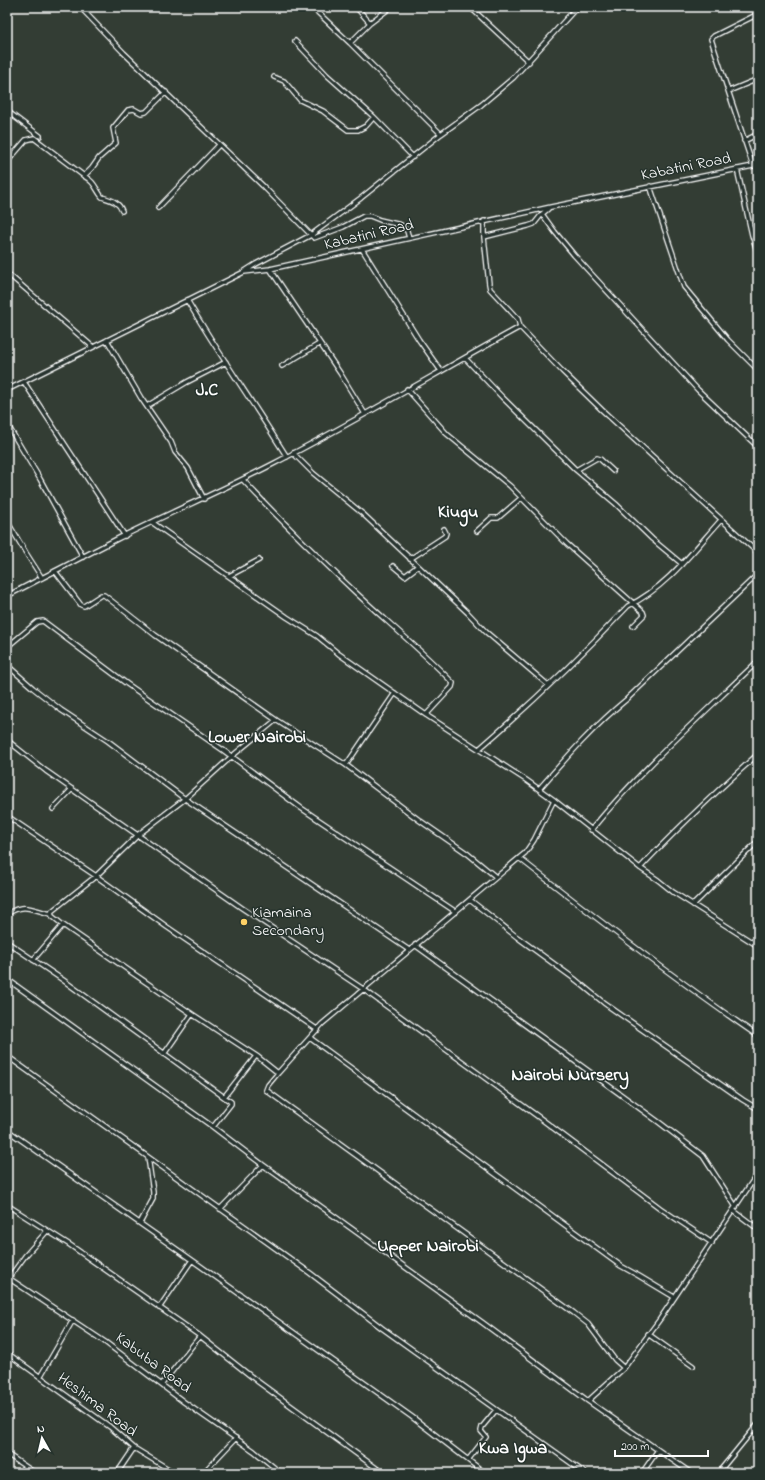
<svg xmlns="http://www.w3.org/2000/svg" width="765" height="1480" font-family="'Indie Flower',sans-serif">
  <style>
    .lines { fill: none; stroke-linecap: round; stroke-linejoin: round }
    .minor-casing { stroke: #fff; stroke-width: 6 }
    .minor { stroke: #26332d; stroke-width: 3.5 }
    .poi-dot { fill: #ffd166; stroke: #26332d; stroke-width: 1.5 }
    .labels { text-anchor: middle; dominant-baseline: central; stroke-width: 3; stroke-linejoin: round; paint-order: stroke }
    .street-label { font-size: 16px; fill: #fff; stroke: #26332d }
    .poi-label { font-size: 16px; fill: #fff; stroke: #26332d; text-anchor: start }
    .quarter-label { font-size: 18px; font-weight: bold; fill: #fff; stroke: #26332d }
  </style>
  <rect width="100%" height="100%" fill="#333d34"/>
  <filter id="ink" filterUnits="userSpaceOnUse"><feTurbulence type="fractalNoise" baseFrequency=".025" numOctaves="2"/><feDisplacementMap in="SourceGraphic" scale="8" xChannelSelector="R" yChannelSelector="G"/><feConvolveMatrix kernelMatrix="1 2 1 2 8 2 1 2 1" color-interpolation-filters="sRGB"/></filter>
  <g filter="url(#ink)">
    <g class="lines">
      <!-- minor casing -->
      <g class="minor-casing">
        <path id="minor" d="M80,7L124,53L263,186L314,238L343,227L364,216H370L380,220L401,225L407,231L409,238
          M312,7L350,43L441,134
          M356,7L370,23
          M470,7L529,62
          M295,41L327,75L374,117L413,157
          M350,43L370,23L391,7
          M274,77L284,81L300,100L323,111L348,130H358L366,126L374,117
          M729,91L758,79
          M7,111L40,136
          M744,141L758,134
          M7,162L26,140L34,138L84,176C95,182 95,188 102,197C111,200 118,201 122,211
          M753,166L711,39L714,36L758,14
          M737,169L752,235L758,254
          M84,176L92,168L99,158L116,143L113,128L128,110L134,109L141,113L146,112L166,92
          M650,186L684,287L728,340L758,370
          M158,208L219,145
          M548,209L542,214L555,232L574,255L698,390L758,447
          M484,221V237L489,284L490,289L518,319L520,327L562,371L602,410L758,553
          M484,237L528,226L534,224L542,214
          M362,249L419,340L441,371
          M270,269L340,373L365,414
          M245,271L256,264L311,235L361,198L441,134L481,105L513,78L577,7
          M7,273L93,347
          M187,300C218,353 254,404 287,457
          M107,340L141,398L171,442L175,452L188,468L204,499
          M465,358L502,397L576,470L616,504L652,539L682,564
          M282,366L319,344
          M24,382L125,536
          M407,389L447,434L510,486L567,544L643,612L644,615L633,626
          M7,390L244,272L270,269L551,207L758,165
          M147,406L187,382L226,362
          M7,424L40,479L83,557
          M293,453L313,473L363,514L468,613L486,632L548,685
          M576,470L597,458L600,459L613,471
          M243,480C278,518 315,554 353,590C385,620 420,649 451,681L453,683L452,687L426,715
          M7,521L26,553L42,578
          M153,523L287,617L317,636L339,654L426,715L526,780L554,800L640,868L658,880L673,892L758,946
          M477,531L489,520L491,518H498L521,498
          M410,559L445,536L446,533L444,529
          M393,566L405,576L418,566
          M55,571L81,605L84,606L101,595H104L155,635L276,720L346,765L419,820L468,854L496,877
          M229,576L259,560
          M7,596C44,577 80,558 117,539C169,513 223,490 275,463C358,420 438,372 520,327
          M7,647L37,622L43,621L127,684L223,750L301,808L456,912
          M7,665L33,688L61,710L108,741L181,796L409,950
          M7,740L46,771L242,908L363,989L544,1121L660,1208L712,1243
          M479,749C531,704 581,656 628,606C666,588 693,551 721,520
          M346,765L395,693
          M539,789C567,757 594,726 627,699L758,574
          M554,800L534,840L525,853L322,1024L278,1073L268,1085L266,1090L574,1313L588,1324L615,1360L624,1368
          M53,809L72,789
          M7,816L96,876L167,927L318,1030
          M591,830C641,769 701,716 758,661
          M519,858C597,919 676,980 758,1036
          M640,868C677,828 717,791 758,754
          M470,900L517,937L576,980L604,1003L743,1100L758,1109
          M693,905L758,841
          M7,914C25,902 32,910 51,914
          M63,925L192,1014L258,1057L278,1073
          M7,942L63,980L231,1102V1104L213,1127
          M415,945L660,1123L703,1156L736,1207
          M33,960L63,925L52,916L51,913L52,911L96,876L139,834L186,798L231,757L276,720
          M7,979L175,1100L213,1127L263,1165L483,1323L588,1401L691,1473
          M310,1038L621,1266L639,1276L674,1297
          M164,1054L192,1014
          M7,1056L310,1273L382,1328L585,1473
          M224,1097L256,1056
          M7,1130L199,1265L412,1417L485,1473
          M7,1205L70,1245L200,1336L257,1381L383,1473
          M220,1209L263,1165
          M734,1211L758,1229
          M140,1223L153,1199V1192L148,1157
          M7,1277L105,1342L184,1402L254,1451L281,1473
          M9,1278L25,1256L47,1231
          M159,1308L192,1260
          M648,1334L693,1366
          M7,1353L110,1427L134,1448L175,1473
          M40,1377L73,1320
          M162,1384L200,1336
          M588,1401L624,1368L660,1319L758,1173
          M7,1454L35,1473
          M468,1460L486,1437L481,1431L482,1427L496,1410
          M204,1472L236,1438
          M117,1473L134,1448
          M642,1473L658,1450
          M718,1473L758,1424"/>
      </g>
      <!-- minor -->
      <use href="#minor" class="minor"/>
    </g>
  </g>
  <!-- markers -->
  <circle class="poi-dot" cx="244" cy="922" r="4"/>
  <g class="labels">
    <!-- street labels -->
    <g class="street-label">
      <text transform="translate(686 167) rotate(-11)">Kabatini Road</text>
      <text transform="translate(369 235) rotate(-13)">Kabatini Road</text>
      <text transform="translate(153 1363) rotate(37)">Kabuba Road</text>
      <text transform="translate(97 1405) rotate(37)">Heshima Road</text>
    </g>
    <!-- poi labels -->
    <g class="poi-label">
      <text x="252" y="913">Kiamaina<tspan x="252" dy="18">Secondary</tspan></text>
    </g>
    <!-- quarter labels -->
    <g class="quarter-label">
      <text x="207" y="391">J.C</text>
      <text x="458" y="513">Kiugu</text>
      <text x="257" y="738">Lower Nairobi</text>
      <text x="570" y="1076">Nairobi Nursery</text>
      <text x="428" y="1247">Upper Nairobi</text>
      <text x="513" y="1449">Kwa Igwa</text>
    </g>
  </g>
  <!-- margin -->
  <rect width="765" height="1480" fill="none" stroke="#26332d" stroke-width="24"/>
  <rect x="12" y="12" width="741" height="1456" fill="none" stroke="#fff" stroke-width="1.5" filter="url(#ink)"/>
  <!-- north arrow -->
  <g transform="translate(42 1438) rotate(352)" stroke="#26332d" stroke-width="3" paint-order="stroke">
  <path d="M0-3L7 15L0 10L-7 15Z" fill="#ffffff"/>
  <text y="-6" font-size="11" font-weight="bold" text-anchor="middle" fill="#ffffff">N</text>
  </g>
  <!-- scale -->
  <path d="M615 1450v6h93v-6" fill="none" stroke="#ffffff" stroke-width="2"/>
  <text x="621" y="1450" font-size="12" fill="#ffffff" stroke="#26332d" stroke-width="3" paint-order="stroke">200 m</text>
</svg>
